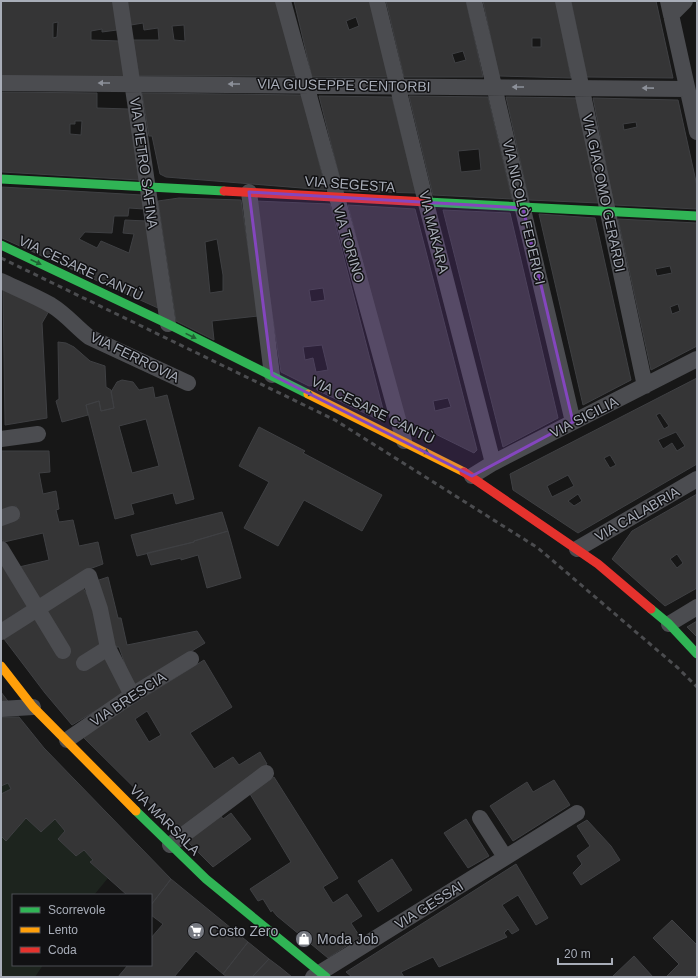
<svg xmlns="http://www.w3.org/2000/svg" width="698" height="978" font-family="Arial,sans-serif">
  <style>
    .green { fill: #1d241e }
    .building { fill: #353536; stroke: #3f4043; fill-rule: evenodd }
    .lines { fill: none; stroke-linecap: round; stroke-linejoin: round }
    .street { stroke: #4b4c50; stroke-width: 16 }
    .fast { stroke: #30b455; stroke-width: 9 }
    .slow { stroke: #ff9f0a; stroke-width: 9 }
    .jam { stroke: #e5322d; stroke-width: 9 }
    .rail { stroke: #4b4c4f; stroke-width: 3; stroke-dasharray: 5 4; stroke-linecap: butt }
    .oneway { fill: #8c9099 }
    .oneway2 { fill: #206234 }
    .marked { fill: #8446be; fill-opacity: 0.2; stroke: #8446be; stroke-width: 3; stroke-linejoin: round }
    .labels { text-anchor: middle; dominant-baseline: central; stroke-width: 3; stroke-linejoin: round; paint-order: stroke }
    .street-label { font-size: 14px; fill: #a8adb8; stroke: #111113 }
    .poi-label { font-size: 14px; fill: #a8adb8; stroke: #111113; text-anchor: start }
  </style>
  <rect width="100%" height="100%" fill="#171717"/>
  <!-- green -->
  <path class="green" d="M8,783L11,789L1,794V786Z
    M26,818L41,832L55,819L65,831L58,839L76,856L84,850L93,860L90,862L108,878L94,895H13V965H43L35,977H1V836L6,841Z"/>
  <!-- building -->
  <path class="building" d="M1,1H113L117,30L102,32V29L91,31V40L119,41L125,77L2,76ZM58,22L57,37L53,38V23Z
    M127,1H277L296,76H139L133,40H159L158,28L144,30L143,23L131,25ZM184,25L185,41L174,40L172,26Z
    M294,1H370L388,77H312ZM356,17L359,26L349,30L346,21Z
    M386,1H466L483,77H404ZM463,51L466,60L455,63L452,54Z
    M483,1H556L571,78L499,76ZM532,38H541V47H532Z
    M571,1H656L673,78L587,77Z
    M2,92L97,93V108L129,109L139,180L2,172ZM75,121H82L81,135L70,134V124H75Z
    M142,93L302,95L326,190L166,177L160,174L152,136H149Z
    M319,96L392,97L416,193L343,191Z
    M409,96L488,97L512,199L433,195ZM479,149L481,170L461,172L458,151Z
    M506,97L576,98L599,203L529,200Z
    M593,98L678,100L697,186V209L614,205ZM636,122L637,127L624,130L623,124Z
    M2,187L142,195L144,209L129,208L128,216H114L112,233L85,232L79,239L97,248L101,241L129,253L134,234L123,233L125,220L146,221L158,308L2,238Z
    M179,198L241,200L258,316L212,321L214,340L176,321L158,201ZM217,239L223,275V291L210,293L205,242Z
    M255,201L330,204L385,417L381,421L317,390L316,385L309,386L281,372ZM323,288L325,300L311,302L309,290ZM322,345L328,370L316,372L313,358L305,360L303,347Z
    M348,205L415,209L477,450L474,453L403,418ZM448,398L451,407L435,411L433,401Z
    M443,210L510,213L558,418L503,447Z
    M539,214L595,218L631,380L583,405Z
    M618,219L697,223V346L651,370ZM670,266L672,273L657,276L655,269ZM678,304L680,311L672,314L670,307Z
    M3,289L49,311L42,323L47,418L5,425Z
    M58,342L66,343L74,347L90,361L105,366L106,387L111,390L114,408L101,411L99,401L86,405L88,415L62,422L56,401L59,399Z
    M697,378V464L578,533L513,490L510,474ZM660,413L669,426L664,429L656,415ZM676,432L685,446L677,451L672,443L663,449L658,440ZM610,455L616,465L610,468L604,458ZM568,475L574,486L552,497L547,486ZM578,494L582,501L574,506L568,501Z
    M122,380L133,382L139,390L153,387L155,398L167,395L194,499L176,504L173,493L131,504L134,514L115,519L86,405L99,401L101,411L114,408L111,392L117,382ZM146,419L159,466L132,473L119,426Z
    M259,427L305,451L303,453L382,495L362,531L304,500L278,546L244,528L269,482L239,466Z
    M1,451H49L50,472L39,473L43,494L56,491L59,509L56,510L59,522L73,520L79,546L98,542L103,564L84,571L39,600L19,567L49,560L43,533L4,542L1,538V524L20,518L16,506L1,512Z
    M697,494V588L665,606L612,559L632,531ZM677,554L683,563L677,568L670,559Z
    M222,512L228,531L194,541V542L137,556L131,535Z
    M228,531L241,578L207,588L198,555L181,560V558L151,565L147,553L194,542V541Z
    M1,560L29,605L1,623Z
    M108,577L118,618H121L127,645L197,631L205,643L133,687L119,647H111L96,581Z
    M82,586L96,610L105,645L123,694L72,725L45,693L1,635Z
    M697,621V637L687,627Z
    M204,660L232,707L190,733L214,769L233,757L239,765L260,752L267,764L177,830L82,736ZM147,711L161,735L149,742L135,719Z
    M1,692L10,704H1Z
    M1,717H19L44,748L171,879L151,905V895H127L90,862L93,860L84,850L76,856L58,839L65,831L55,819L41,832L26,818L6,841L1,836V794L11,789L8,783L1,786Z
    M274,777L338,878L323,887L333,903L347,894L362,916L351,923L360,937L328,958L277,916L272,910L271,912L263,899L258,901L250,889L291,862L250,794Z
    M554,780L570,805L513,841L490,806L527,782L533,792Z
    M231,813L251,839L213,867L187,841L221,816L223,819Z
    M466,819L489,856L468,868L444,833Z
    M587,820L611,846L620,860L581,885L573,873L582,864L577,856L590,846L577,826Z
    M392,859L412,890L378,912L358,881Z
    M516,864L548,918L536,925L518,895L502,905L519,930L512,934L508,929L504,933L507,937L439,967L433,957L401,972L404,977H352L346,972Z
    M171,879L248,942L223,974L196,951L174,977H118L128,965H151V938L163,924L151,915V905Z
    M672,920L697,945V977H666L679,964L653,938Z
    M248,942L269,959L252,977H227L223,974Z
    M634,956L653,977H612Z
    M269,959L281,968L292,977H252Z"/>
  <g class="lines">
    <!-- street -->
    <path class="street" d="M120,1L168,324
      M283,1L404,441
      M377,1L426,203L493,463
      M474,1L573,422
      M563,1L645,386
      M668,1L697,132
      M671,15L685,1
      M1,83L687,89
      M249,192L272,375
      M1,281C18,289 35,296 51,305C66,314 76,327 89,337L188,383
      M1,439L38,434
      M472,476L493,463L697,359
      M1,518L12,514
      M1,549L63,651
      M577,549L697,479
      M669,624L697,607
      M1,632L89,576L100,609L108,648L132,695
      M84,663L108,648
      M1,709L33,707
      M67,740L132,695L191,659
      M480,818L505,857
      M170,845L266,773
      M313,977L577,813"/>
    <!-- fast -->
    <path class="fast" d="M1,179L224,191
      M427,202L697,216
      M1,245L168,324L308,394
      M651,609L669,624L697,654
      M136,811L206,879L326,977"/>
    <!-- slow -->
    <path class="slow" d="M308,394L464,472
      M1,666L33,707L136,811"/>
    <!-- jam -->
    <path class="jam" d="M224,191L427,202
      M464,472L598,564L651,609"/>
    <!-- rail -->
    <path class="rail" d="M1,258L335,420L538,548L678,668L697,687"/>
  </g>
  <!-- one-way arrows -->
  <defs><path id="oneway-solid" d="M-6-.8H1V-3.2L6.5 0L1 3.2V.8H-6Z"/></defs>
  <g class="oneway">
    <use href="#oneway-solid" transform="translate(104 83) rotate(-180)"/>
    <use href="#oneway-solid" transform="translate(234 84) rotate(-180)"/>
    <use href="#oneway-solid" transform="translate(518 87) rotate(-180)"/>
    <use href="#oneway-solid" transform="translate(648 88) rotate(-179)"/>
  </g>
  <g class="oneway2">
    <use href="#oneway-solid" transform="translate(36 262) rotate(25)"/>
    <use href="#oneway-solid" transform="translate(191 336) rotate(26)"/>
    <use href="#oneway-solid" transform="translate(308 393) rotate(26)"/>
    <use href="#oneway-solid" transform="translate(424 451) rotate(27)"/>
  </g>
  <!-- marked area -->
  <path class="marked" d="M249,192L523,208L573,422L472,476L272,375Z"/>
  <!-- icons -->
  <defs>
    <g id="supermarket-disc" transform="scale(0.9)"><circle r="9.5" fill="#757880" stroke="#111113"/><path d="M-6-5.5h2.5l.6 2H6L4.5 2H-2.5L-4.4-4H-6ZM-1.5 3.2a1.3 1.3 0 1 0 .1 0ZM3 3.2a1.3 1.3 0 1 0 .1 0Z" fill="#fff"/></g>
    <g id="shop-disc" transform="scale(0.9)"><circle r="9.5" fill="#757880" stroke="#111113"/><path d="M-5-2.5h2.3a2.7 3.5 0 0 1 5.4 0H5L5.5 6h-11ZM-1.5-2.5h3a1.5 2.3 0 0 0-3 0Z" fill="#fff"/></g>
  </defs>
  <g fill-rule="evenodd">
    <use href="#supermarket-disc" x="196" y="931"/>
    <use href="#shop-disc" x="304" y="939"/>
  </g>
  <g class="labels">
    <!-- street labels -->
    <g class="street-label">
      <text transform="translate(344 85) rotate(1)">VIA GIUSEPPE CENTORBI</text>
      <text transform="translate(144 163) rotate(82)">VIA PIETRO SAFINA</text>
      <text transform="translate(350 184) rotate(4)">VIA SEGESTA</text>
      <text transform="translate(604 193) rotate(78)">VIA GIACOMO GERARDI</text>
      <text transform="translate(524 212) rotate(77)">VIA NICOLÒ FEDERICI</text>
      <text transform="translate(434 232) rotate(76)">VIA MAKARA</text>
      <text transform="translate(349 244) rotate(74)">VIA TORINO</text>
      <text transform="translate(81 268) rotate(25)">VIA CESARE CANTÙ</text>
      <text transform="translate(135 357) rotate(26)">VIA FERROVIA</text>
      <text transform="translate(373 410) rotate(26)">VIA CESARE CANTÙ</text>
      <text transform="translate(584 417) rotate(-27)">VIA SICILIA</text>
      <text transform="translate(637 514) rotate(-30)">VIA CALABRIA</text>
      <text transform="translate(128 699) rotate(-33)">VIA BRESCIA</text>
      <text transform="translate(165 820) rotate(45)">VIA MARSALA</text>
      <text transform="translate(429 905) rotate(-32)">VIA GESSAI</text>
    </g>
    <!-- poi labels -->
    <g class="poi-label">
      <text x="209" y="931">Costo Zero</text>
      <text x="317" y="939">Moda Job</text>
    </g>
  </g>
  <!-- border -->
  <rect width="698" height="978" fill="none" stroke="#a8adb8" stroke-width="4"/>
  <!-- legend -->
  <rect x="12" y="894" width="140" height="72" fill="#111113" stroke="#4d4f55"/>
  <rect x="20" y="907" width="20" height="6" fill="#30b455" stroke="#4d4f55"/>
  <text x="48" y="914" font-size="12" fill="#a8adb8">Scorrevole</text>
  <rect x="20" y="927" width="20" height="6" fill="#ff9f0a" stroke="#4d4f55"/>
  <text x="48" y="934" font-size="12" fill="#a8adb8">Lento</text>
  <rect x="20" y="947" width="20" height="6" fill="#e5322d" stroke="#4d4f55"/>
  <text x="48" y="954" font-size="12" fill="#a8adb8">Coda</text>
  <!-- scale -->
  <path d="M558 958v6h54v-6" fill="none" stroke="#a8adb8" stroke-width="2"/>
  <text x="564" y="958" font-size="12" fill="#a8adb8" stroke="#111113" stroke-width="3" paint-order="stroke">20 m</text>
</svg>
